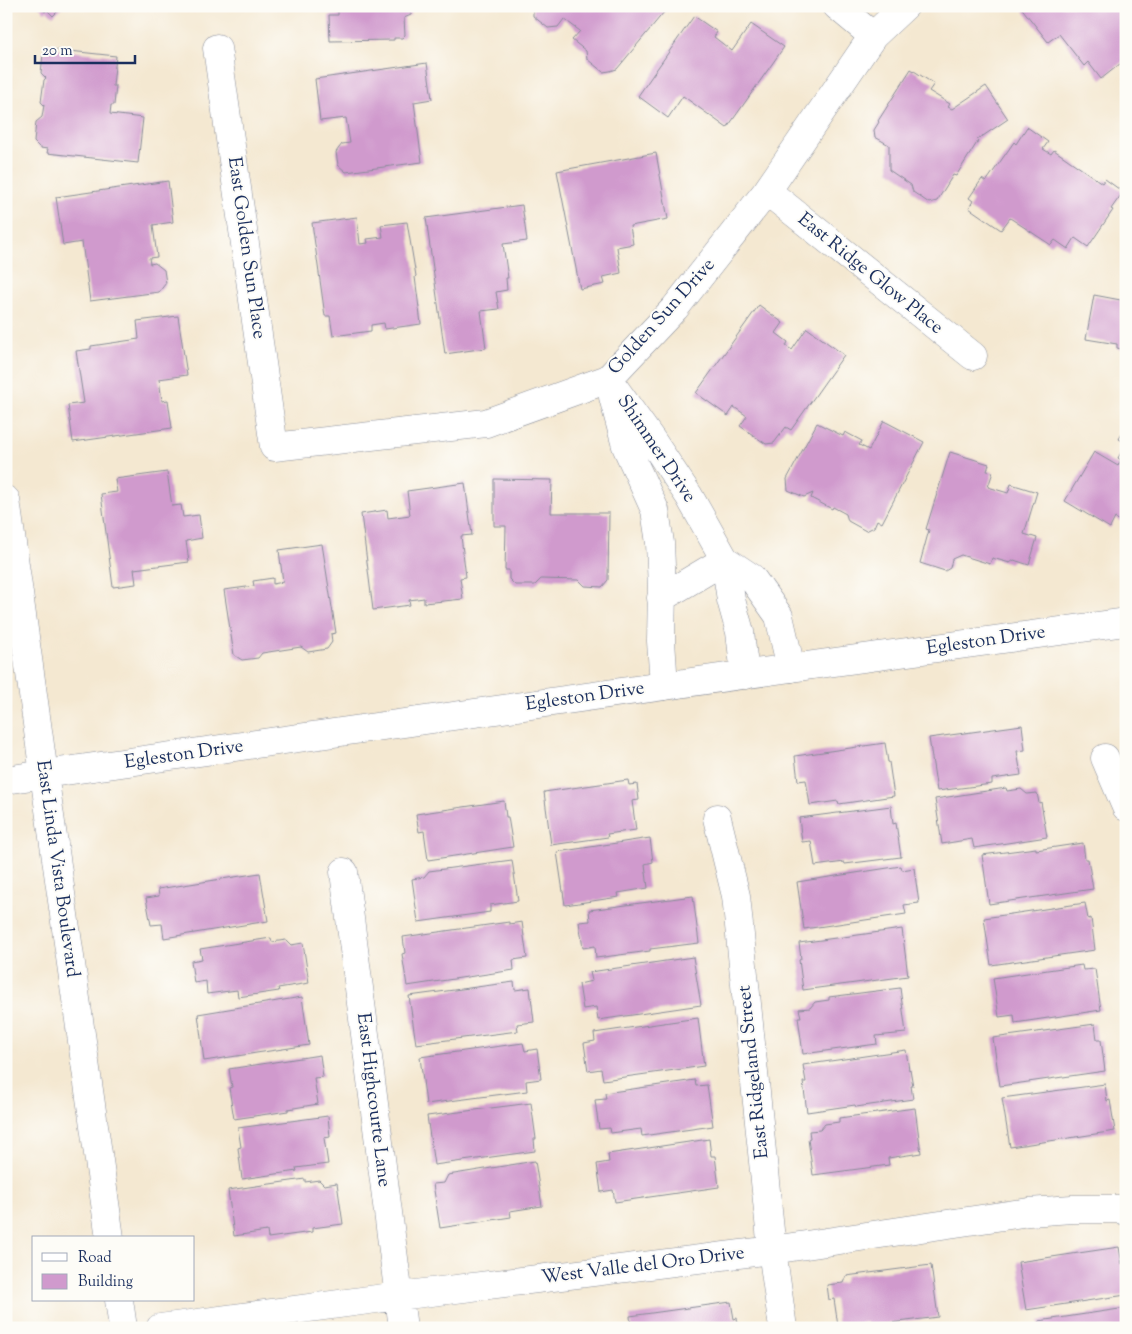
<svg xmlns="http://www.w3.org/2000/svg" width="1132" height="1334" font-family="'Sorts Mill Goudy',serif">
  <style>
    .building { fill: #d09acd }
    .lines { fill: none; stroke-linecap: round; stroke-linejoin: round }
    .minor-casing { stroke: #888c98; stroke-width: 29 }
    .tertiary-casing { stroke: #888c98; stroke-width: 29 }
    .minor { stroke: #fff; stroke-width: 28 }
    .tertiary { stroke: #fff; stroke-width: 28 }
    .labels { text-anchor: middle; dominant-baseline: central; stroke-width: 4; stroke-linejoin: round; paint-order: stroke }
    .street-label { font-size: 19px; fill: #1b2f5e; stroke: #fdfcf7 }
  </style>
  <rect width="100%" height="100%" fill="#fdfcf7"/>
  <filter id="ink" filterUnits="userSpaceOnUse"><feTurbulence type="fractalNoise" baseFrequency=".02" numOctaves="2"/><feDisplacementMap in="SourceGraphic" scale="10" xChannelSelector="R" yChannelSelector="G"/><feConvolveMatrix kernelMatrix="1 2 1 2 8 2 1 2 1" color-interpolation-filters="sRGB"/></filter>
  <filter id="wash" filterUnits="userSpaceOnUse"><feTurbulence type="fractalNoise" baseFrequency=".0096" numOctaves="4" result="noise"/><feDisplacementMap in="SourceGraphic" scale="20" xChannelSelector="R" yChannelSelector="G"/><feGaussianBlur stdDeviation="1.12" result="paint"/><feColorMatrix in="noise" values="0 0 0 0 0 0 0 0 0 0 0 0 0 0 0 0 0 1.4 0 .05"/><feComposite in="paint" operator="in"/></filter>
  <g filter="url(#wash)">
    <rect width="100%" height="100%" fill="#f4e8d1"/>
    <g id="blocks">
      <!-- building -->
      <path class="building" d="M38,6H63L53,16L47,10L45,12Z
        M338,6H411V15L404,18L405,35L402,38H394V40L330,41L329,15H338Z
        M533,6H669L617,69L610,71L603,72L587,59L586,51L572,40L580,31L564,19L558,27L548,28L533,16Z
        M1020,6H1126V62L1125,60L1101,79L1088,62L1084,66L1059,34L1048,42Z
        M694,16L717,32L714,37L732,51L751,24L784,47L727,128L683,96L668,118L638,96Z
        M51,49L116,56L113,86H116L114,105H111L110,114L143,118L138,163L47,153L48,149L40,148L34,142L36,122L42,117L44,105L41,102L44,80L46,78L41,73L43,54Z
        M427,63L432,99L414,102L422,162L346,172L338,165L336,152L342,144L350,143L346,118L320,121L315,79Z
        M911,69L934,84L929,91L950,104L948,107L952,109L986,86L1008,119L977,140L978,141L956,176L953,175L937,201L929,203L913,192L911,185L889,170V145L875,137L874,130L879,122L878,121Z
        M1027,127L1048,142L1043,149L1051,154L1054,150L1102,183L1105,179L1123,192L1111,209L1113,210L1088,247L1075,238L1068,249L1055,240L1051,245L1010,218L1001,230L969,208L973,201L969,198L982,179L986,182L1014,142L1016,144Z
        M656,153L668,219L630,226L633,244L617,247L621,273L603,277L605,284L580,289L557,171Z
        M168,181L173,222L153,225L157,257L149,258L150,264L155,263L164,270L166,283L159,292L90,301L82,242L63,245L56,197Z
        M522,205L527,241L503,244L508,278H506L507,290L496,292L499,309L481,311L486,348L445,354L426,218Z
        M357,217L360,244L368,243L367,239L383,237L381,225L407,222L416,276L415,277L421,324L385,329L384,323L371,325V331L333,336L330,316H325L312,223Z
        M1094,295L1126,301V350L1117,348V344L1086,339Z
        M759,305L783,323L776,333L788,342L786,346L792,350L807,328L844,355L791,430L786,427L774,443L766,444L740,426L747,416L734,407L728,416L696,393Z
        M178,316L187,375L159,379L162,401L168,400L172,428L73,442L68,405L84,403L76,351L91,349V346L139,339L137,321Z
        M884,421L924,442L882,523L877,520L874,527L866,531L848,521L846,514L833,507L832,509L811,498L813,493L804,497L788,490L787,479L817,423L843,436L845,432L862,441L859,445L869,450Z
        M1126,427V443L1119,439Z
        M1126,444V524L1115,518L1110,528L1065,501L1094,452L1118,466L1121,460L1118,458Z
        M950,452L989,464L987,471L993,472L988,487L1008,493L1011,484L1037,492L1024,534L1037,538L1029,565L1014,560L1010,563L992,558L990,564L961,555L952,559L950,568L945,571L920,563L929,530L926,529Z
        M167,472L172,506L181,505L183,517L199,515L202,538L186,541L189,562L134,569L136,584L113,587L101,494L117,492L115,479Z
        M494,479L552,480L551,513H609L608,580L602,587L585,586L579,580L541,579L535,585H515L509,579V570H505L506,526H494Z
        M465,483L472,535L461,536L466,577L460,578L463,599L424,603V598L409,600L410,605L373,610L361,514L387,510L388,518L410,515L407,491Z
        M322,544L336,633L331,634L332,642L327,649L308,652L301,647L262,653L258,658L242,660L234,655L224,590L254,586L253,581L273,578V584L283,582L279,550Z
        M1022,725L1025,750L1017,751L1021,775L992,779V784L937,791L929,738Z
        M885,743L888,762H889L894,796L839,804L838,801L810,805L806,780L798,781L795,756Z
        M628,780L629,785L637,784L639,800L632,801L636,830L607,834L608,837L551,845L544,792Z
        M1006,788L1007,791L1021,789L1027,794L1037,793L1039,803L1041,802L1047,837L974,848L972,839L942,844L935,799Z
        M504,801L506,817H508L513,847L428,860L424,831L419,832L416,814Z
        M891,806L893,824L896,823L901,857L845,864L844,862L815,866L811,841L802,842L799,818Z
        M650,838L653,862L645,864L648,888L618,893L619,897L565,905L557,852Z
        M1083,843L1085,859H1088L1093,889L989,904L982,855L1036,848V850Z
        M512,860L518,901L490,905V912L418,922L412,879L424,877L429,871Z
        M901,866L902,870L914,868L919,903L904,905L906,914L804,929L797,882Z
        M260,873L268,921L164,938L162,924L151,925L146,898L159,896L158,889Z
        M693,896L699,943L650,949V951L596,958L595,946L583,948L579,922L590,921L589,910Z
        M1085,903L1088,919L1091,918L1095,950L991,965L984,918Z
        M509,922V924L522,922L527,958L513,960L514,970L407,986L402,954L405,953L403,937Z
        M902,929L908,976L803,990L799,960L801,959L799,943Z
        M271,938L272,942L286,940L291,945L303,943L309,983L278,988L279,991L238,997L237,990L207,994L206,981L194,983L191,961L202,959L200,949Z
        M693,957L701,1005L598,1020L596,1007L583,1009L579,984L592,981L590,972Z
        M1082,965L1083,970L1095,969L1101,1010L1015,1023L1014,1015L999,1017L993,978Z
        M514,982L515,990L530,988L534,1022L517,1024L518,1031L416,1044L409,996Z
        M900,988L906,1033L876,1036L877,1044L803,1054L798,1017H801L799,1009L810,1008L815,1002L829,1000V997Z
        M302,997L309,1045L204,1061L198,1014Z
        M698,1018L704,1066L603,1080L601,1069L588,1071L584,1043L595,1041L594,1033Z
        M1095,1024L1097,1040H1101L1105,1071L1000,1086L993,1038Z
        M523,1043L525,1051L537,1049L541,1079L526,1081L527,1091L426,1104L420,1057Z
        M906,1050L909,1070L910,1069L913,1086H911L913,1099L856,1107L855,1105L807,1112L803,1082H806L803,1065Z
        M320,1055L323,1077L314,1078L318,1104L288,1109V1111L234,1119L229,1088L232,1087L229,1069Z
        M695,1080L696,1086L707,1085L713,1126L642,1136L641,1129L611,1133L610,1128L599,1129L595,1100L606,1099L605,1093Z
        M1105,1084L1107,1101L1110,1100L1115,1131L1010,1147L1002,1098Z
        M531,1103L536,1139H534L535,1151L434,1165L427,1116Z
        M915,1108L921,1153L888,1158L889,1165L813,1175L808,1139L810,1138L809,1131L820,1130L825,1124L839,1122V1118Z
        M328,1116L330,1137L324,1138L328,1164L296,1168L297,1171L242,1179L238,1148L241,1147L238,1128Z
        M709,1139L711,1156H715L719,1187L615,1202L613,1190L601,1192L597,1164L609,1162L608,1154Z
        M535,1161L542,1206L510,1211L511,1217L440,1228L433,1184L444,1183L448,1175Z
        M305,1179V1182L319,1180L324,1185L337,1183L343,1224L312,1228V1232L268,1238L267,1231L234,1236L228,1190Z
        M1119,1247L1122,1264H1125L1126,1269V1295L1026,1310L1018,1262Z
        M931,1265L938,1317L867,1326V1322L838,1326L834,1299L829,1300L827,1285L843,1283L846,1276Z
        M731,1302L734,1319L737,1318L738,1328H631L630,1316Z
        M1126,1308V1328H1040L1039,1321Z"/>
    </g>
  </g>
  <g filter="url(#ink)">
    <use href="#blocks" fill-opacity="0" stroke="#888c98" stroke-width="1"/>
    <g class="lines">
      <!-- minor casing -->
      <g class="minor-casing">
        <path id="minor" d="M837,6L873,36
          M217,48L274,447L486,423L608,379L675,308L767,191L873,36L905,6
          M767,191L973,356
          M608,379L653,442L689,496L725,560L731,600L740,632L745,675
          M613,397L626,446L655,510L660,543L662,589L661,641L664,686
          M725,560L752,578L779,616L791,668
          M661,598L725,560
          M1105,758L1126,807
          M6,780L44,774
          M717,818L736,896L772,1250L783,1328
          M344,872L403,1328
          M160,1328L399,1296L772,1250L1029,1212L1072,1209H1119L1126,1211"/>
      </g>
      <!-- tertiary casing -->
      <g class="tertiary-casing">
        <path id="tertiary" d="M6,500L44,774L110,1238
          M44,774L791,668L1126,622
          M119,1300L123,1328"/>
      </g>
      <!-- minor -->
      <use href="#minor" class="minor"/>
      <!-- tertiary -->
      <use href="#tertiary" class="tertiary"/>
    </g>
  </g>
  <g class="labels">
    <!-- street labels -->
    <g class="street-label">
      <text transform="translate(246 248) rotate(82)">East Golden Sun Place</text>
      <text transform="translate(870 274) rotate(39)">East Ridge Glow Place</text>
      <text transform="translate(662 317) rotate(-48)">Golden Sun Drive</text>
      <text transform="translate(656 449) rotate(56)">Shimmer Drive</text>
      <text transform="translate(986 641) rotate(-8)">Egleston Drive</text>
      <text transform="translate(585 697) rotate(-8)">Egleston Drive</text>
      <text transform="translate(184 755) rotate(-8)">Egleston Drive</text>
      <text transform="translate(57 869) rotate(82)">East Linda Vista Boulevard</text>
      <text transform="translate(754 1072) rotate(-96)">East Ridgeland Street</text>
      <text transform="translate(373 1100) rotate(83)">East Highcourte Lane</text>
      <text transform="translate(643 1266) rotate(-7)">West Valle del Oro Drive</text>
    </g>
  </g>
  <!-- margin -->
  <rect width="1132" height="1334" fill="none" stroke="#fdfcf7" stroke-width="25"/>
  <!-- legend -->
  <rect x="32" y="1236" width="162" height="65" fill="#fdfcf7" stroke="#a3aaba"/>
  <rect x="42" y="1253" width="25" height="8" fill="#ffffff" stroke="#a3aaba"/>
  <text x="78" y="1262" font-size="15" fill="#1b2f5e">Road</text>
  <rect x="42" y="1274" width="25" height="15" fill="#d09acd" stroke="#a3aaba"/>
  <text x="78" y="1286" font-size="15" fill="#1b2f5e">Building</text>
  <!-- scale -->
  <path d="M35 55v8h100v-8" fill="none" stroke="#1b2f5e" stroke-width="2.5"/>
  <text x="42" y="55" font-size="15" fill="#1b2f5e" stroke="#fdfcf7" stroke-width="4" paint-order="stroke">20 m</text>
</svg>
